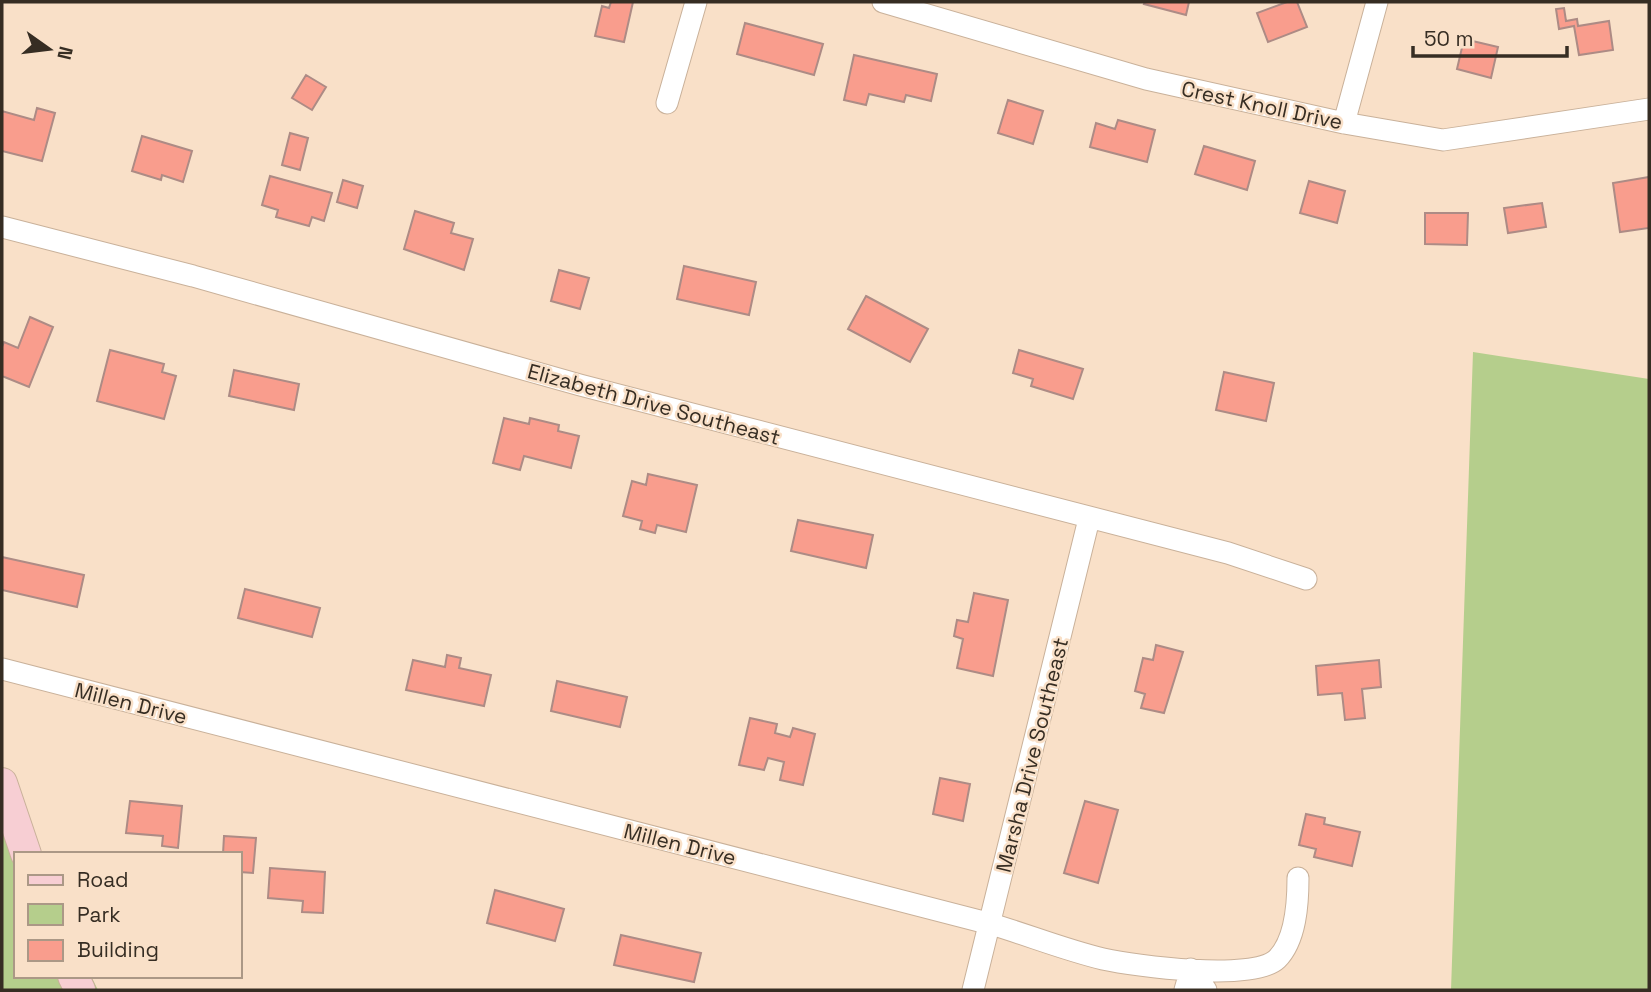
<svg xmlns="http://www.w3.org/2000/svg" width="1651" height="992" font-family="'Space Grotesk',sans-serif">
  <style>
    .green { fill: #b5ce8c }
    .building { fill: #f99d8d; stroke: #ad8b85; stroke-width: 2 }
    .lines { fill: none; stroke-linecap: round; stroke-linejoin: round }
    .street-casing { stroke: #c9b19a; stroke-width: 23 }
    .secondary-casing { stroke: #c9b19a; stroke-width: 32 }
    .street { stroke: #fff; stroke-width: 21 }
    .secondary { stroke: #f7ced3; stroke-width: 30 }
    .labels { text-anchor: middle; dominant-baseline: central; stroke-width: 5; stroke-linejoin: round; paint-order: stroke }
    .street-label { font-size: 21px; fill: #362d23; stroke: #f9e0c8 }
  </style>
  <rect width="100%" height="100%" fill="#f9e0c8"/>
  <!-- green -->
  <path class="green" d="M1473,352L1649,379V990H1451Z
    M2,795L16,854V976H91L98,990H2Z"/>
  <!-- building -->
  <path class="building" d="M611,2H633L624,42L595,36L602,6L609,8Z
    M1145,2H1189L1186,15L1144,4Z
    M1287,2H1297L1307,27L1268,42L1257,13Z
    M1564,8L1566,21L1577,19L1578,26L1609,21L1613,50L1579,55L1574,26L1559,29L1556,9Z
    M745,23L823,44L814,75L737,54Z
    M1464,39L1498,47L1491,78L1457,69Z
    M854,55L937,74L931,101L906,95L904,102L869,94L866,105L844,100Z
    M306,75L326,87L312,110L292,98Z
    M1008,100L1043,111L1033,144L998,133Z
    M37,108L55,113L42,161L2,151V111L34,120Z
    M1118,120L1155,130L1147,162L1090,147L1096,123L1115,129Z
    M290,133L308,138L300,170L282,165Z
    M142,136L192,151L183,182L162,175L161,180L132,171Z
    M1204,146L1255,161L1247,190L1195,174Z
    M270,176L332,193L324,221L312,217L309,226L276,217L278,210L262,205Z
    M1649,177V228L1620,232L1613,183Z
    M343,180L363,186L357,208L337,202Z
    M1309,181L1345,191L1337,223L1300,213Z
    M1542,203L1546,227L1508,233L1504,208Z
    M415,211L454,223L451,233L473,239L464,270L404,249Z
    M1425,213H1468L1467,245L1425,244Z
    M684,266L756,282L749,315L677,299Z
    M559,270L589,278L580,309L551,301Z
    M866,296L928,329L910,362L848,329Z
    M30,317L53,327L29,387L2,376V347L4,342L18,348Z
    M110,350L164,364L162,372L176,376L164,419L97,401Z
    M1019,350L1083,369L1073,399L1031,386L1033,379L1013,373Z
    M234,370L299,384L294,410L229,396Z
    M1224,372L1274,383L1266,421L1216,410Z
    M504,418L529,424L530,418L559,425L558,431L579,436L571,468L524,456L520,470L493,463Z
    M648,474L697,485L686,532L657,525L655,533L640,529L642,521L623,516L632,481L646,485Z
    M798,520L873,535L866,568L791,551Z
    M2,557L84,575L77,607L2,590Z
    M245,589L320,608L312,637L238,618Z
    M974,593L1008,600L993,676L957,668L963,639L954,636L957,620L968,622Z
    M1156,645L1183,652L1164,713L1141,708L1145,694L1135,691L1143,658L1153,660Z
    M447,655L461,658L459,668L491,675L484,706L406,690L413,660L445,667Z
    M1379,660L1381,687L1362,689L1365,718L1345,720L1342,693L1318,695L1316,666Z
    M557,681L627,697L620,727L551,711Z
    M750,718L777,724L775,733L790,737L793,728L815,734L803,785L780,780L784,762L768,758L764,770L739,765Z
    M940,778L970,784L963,821L933,814Z
    M130,801L182,806L178,848L162,846L163,836L126,833Z
    M1085,801L1118,810L1098,883L1064,873Z
    M1306,814L1325,818L1324,824L1360,832L1352,866L1314,857L1316,849L1299,845Z
    M224,836L256,838L253,873L240,872V854H223Z
    M270,868L325,872L323,913L302,912L303,901L268,898Z
    M495,890L564,909L555,941L487,923Z
    M621,935L701,953L694,982L614,965Z"/>
  <g class="lines">
    <!-- street casing -->
    <g class="street-casing">
      <path id="street" d="M883,2L1146,79L1344,123L1443,140L1649,109
        M667,103L696,2
        M1344,123L1377,2
        M2,227L193,276L580,385L1228,553L1306,579
        M2,669L991,924C1028,935 1065,950 1103,959C1135,966 1253,982 1277,959C1296,940 1298,903 1298,878
        M973,990L1089,519
        M1185,990L1191,969L1206,990"/>
    </g>
    <!-- secondary casing -->
    <g class="secondary-casing">
      <path id="secondary" d="M2,783L26,854
        M73,976L80,990"/>
    </g>
    <!-- street -->
    <use href="#street" class="street"/>
    <!-- secondary -->
    <use href="#secondary" class="secondary"/>
  </g>
  <g class="labels">
    <!-- street labels -->
    <g class="street-label">
      <text transform="translate(1262 105) rotate(12)">Crest Knoll Drive</text>
      <text transform="translate(654 404) rotate(15)">Elizabeth Drive Southeast</text>
      <text transform="translate(131 703) rotate(14)">Millen Drive</text>
      <text transform="translate(1032 755) rotate(-76)">Marsha Drive Southeast</text>
      <text transform="translate(680 844) rotate(14)">Millen Drive</text>
    </g>
  </g>
  <!-- border -->
  <rect width="1651" height="992" fill="none" stroke="#362d23" stroke-width="7"/>
  <!-- legend -->
  <rect x="14" y="852" width="228" height="126" fill="#f9e0c8" stroke="#ab9886" stroke-width="2"/>
  <rect x="28" y="875" width="35" height="10" fill="#f7ced3" stroke="#ab9886" stroke-width="2"/>
  <text x="77" y="887" font-size="21" fill="#362d23">Road</text>
  <rect x="28" y="904" width="35" height="21" fill="#b5ce8c" stroke="#ab9886" stroke-width="2"/>
  <text x="77" y="922" font-size="21" fill="#362d23">Park</text>
  <rect x="28" y="940" width="35" height="21" fill="#f99d8d" stroke="#ab9886" stroke-width="2"/>
  <text x="77" y="957" font-size="21" fill="#362d23">Building</text>
  <!-- north arrow -->
  <g transform="translate(49 49) rotate(104)" stroke="#f9e0c8" stroke-width="5" paint-order="stroke">
  <path d="M0-5L12 26L0 18L-12 26Z" fill="#362d23"/>
  <text y="-10" font-size="19" font-weight="bold" text-anchor="middle" fill="#362d23">N</text>
  </g>
  <!-- scale -->
  <path d="M1413 46v10h154v-10" fill="none" stroke="#362d23" stroke-width="3.5"/>
  <text x="1424" y="46" font-size="21" fill="#362d23" stroke="#f9e0c8" stroke-width="5" paint-order="stroke">50 m</text>
</svg>
